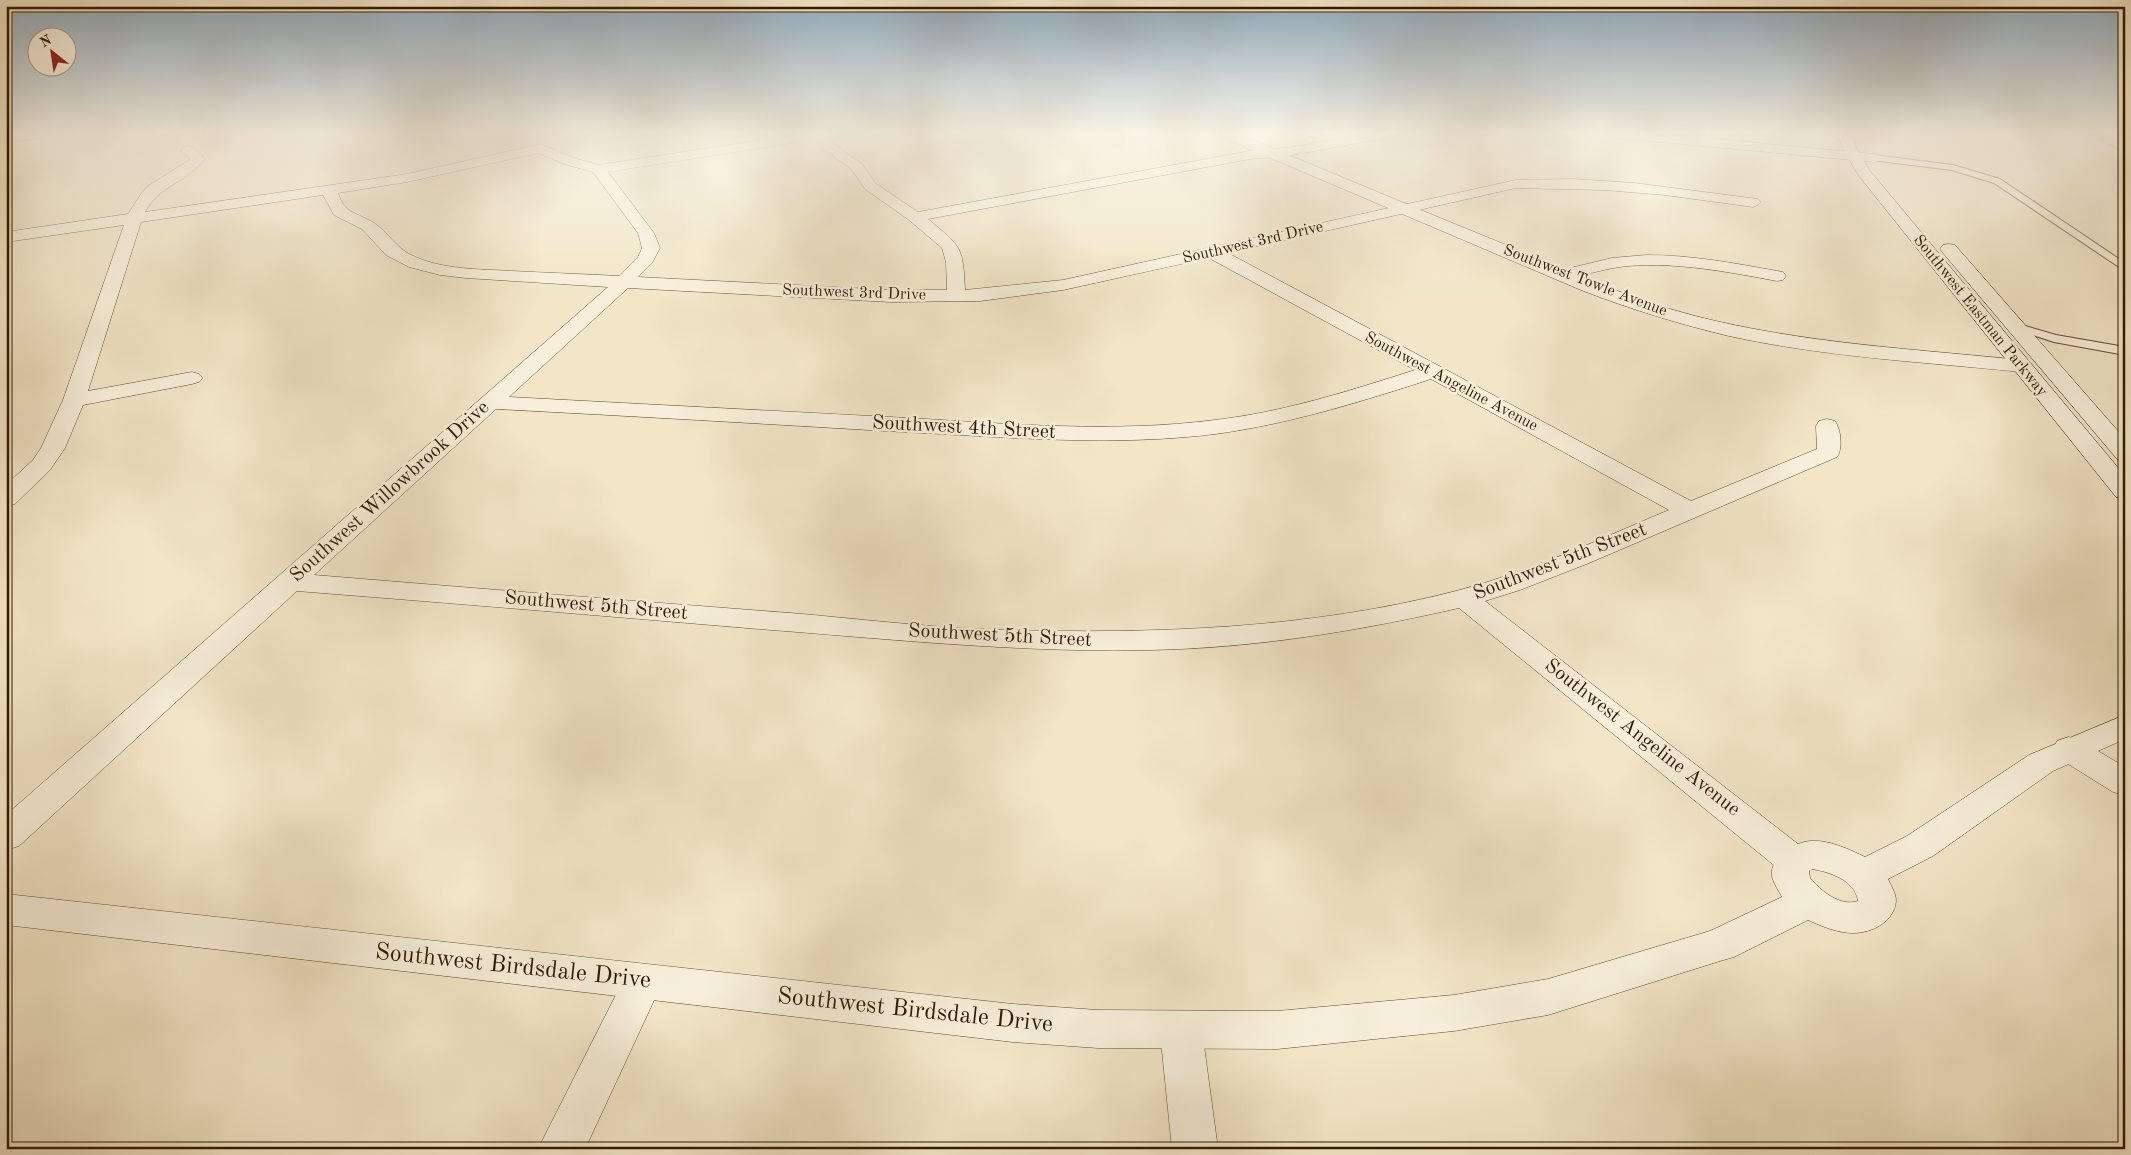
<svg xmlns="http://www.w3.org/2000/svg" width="2131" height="1155" font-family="'Old Standard TT',serif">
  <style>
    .green { fill: #d1c3a5; stroke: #816e52 }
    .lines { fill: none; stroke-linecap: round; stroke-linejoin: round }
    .service-casing { stroke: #614c32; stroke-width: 2 }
    .minor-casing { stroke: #614c32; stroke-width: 1 }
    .tertiary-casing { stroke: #614c32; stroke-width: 1 }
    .secondary-casing { stroke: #311900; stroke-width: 1 }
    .primary-casing { stroke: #311900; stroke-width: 1 }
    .service { fill: #f7efdb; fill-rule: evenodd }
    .minor { fill: #f7efdb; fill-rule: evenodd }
    .tertiary { fill: #f7efdb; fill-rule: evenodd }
    .secondary { fill: #f7efdb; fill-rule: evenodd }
    .primary { fill: #f2e6c7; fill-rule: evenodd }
    .labels { text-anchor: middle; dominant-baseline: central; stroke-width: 5; stroke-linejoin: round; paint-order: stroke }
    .far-street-label { font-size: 16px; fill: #311900; stroke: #f7efdb }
    .street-label { font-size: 20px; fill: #311900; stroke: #f7efdb }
    .near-street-label { font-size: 24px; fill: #311900; stroke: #f7efdb }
  </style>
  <rect width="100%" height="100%" fill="#f2e6c7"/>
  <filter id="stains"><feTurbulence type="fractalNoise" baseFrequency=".004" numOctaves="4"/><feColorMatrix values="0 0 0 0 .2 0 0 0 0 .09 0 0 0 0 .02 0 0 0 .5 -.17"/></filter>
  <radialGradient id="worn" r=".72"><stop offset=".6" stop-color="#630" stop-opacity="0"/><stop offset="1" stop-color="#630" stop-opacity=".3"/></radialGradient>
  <!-- green -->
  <path class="green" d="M2089,134H2125V153Z"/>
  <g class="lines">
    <!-- service casing -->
    <g class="service-casing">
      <path id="service" d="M1874,155L1953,165L2000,179L2125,263V271L1994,183L1952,170L1871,160V156Z
        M2015,323L2056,335L2125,347V355L2054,342L2011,328L2009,326L2011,324Z"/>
    </g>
    <!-- minor casing -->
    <g class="minor-casing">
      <path id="minor" d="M800,134H833L826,138L862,164L875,183L918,212L1250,151L1293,147L1363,134H1392L1385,138L1293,155L1250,159L928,219C961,247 963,245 965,290L1063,280L1516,180L1574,179L1634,183L1758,199L1761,202L1758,205L1753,207L1665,195L1604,190L1516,188L1228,253L1691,501L1817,449L1816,426L1819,421L1827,419L1835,421C1841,429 1843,449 1837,457L1589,563L1520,590L1485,601L1807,851L1812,861L1807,871L1794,875L1781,871L1459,608C1358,631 1255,648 1151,650C1020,653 890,639 759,629C605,616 451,603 297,591L19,846L6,850V815L608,287L466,278L440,275L409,267L386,255L362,229L334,215L323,195L141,222L88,391L192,372L199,374L203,378L199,382L192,384L83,405L65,448L50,470L15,504L6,506V485L33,460L41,448L63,400L124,225L6,242V232L128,214L141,194L148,186L188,161L190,159L180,150L187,146L192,147L205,158C188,183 161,183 145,212L407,174L541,144L574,158L598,165ZM812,140L852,170L865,189L909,220L942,248L946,262L947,290H891L638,277L652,263L660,248L654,233L608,172ZM539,153L564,164L593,172L638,233L642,248L638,257L619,276C584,274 548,273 512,271C479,269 442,270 411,255C395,247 388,232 374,223C357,212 345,215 338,193L407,182ZM1209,258L1415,370C1349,391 1284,412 1215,420C1113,433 1010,424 908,418C775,411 642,404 509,397L628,288L891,302L980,301L1063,290ZM1431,379L1669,510C1600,539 1530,572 1456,591C1309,629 1155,634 1003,630C932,628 861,619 790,613C631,601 472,588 314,575L496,409C632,416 767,424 903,432C1007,437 1112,447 1215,434C1289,424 1360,402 1431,379Z
        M1611,134H1661L1874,154L1879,155L1881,158L1879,161L1874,162L1618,138Z
        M1647,255C1691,255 1734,263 1777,271L1783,272L1786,276L1783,280L1777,281C1728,272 1678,262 1628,266C1606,268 1585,275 1564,280L1558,279L1555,275L1558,271L1612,258Z
        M2069,737L2081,741L2125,767V795L2113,792L2057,757L2053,749L2057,741Z
        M643,964L657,969L663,981L585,1149H538L629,969Z
        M1181,1012L1196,1018L1202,1031L1218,1149H1172L1160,1031L1166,1018Z"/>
    </g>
    <!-- tertiary casing -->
    <g class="tertiary-casing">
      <path id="tertiary" d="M1219,134H1238C1323,169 1408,205 1494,240C1560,267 1625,298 1695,316C1801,343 1913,349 2022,360L2029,362L2032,366L2029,370L2022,372C1924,362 1825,357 1729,336C1679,324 1630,309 1581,290L1221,137Z
        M2125,715V739L2053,771L1933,856L1888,879C1891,886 1896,893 1896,901C1894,922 1872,933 1853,933C1838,933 1821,926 1808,920L1734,957L1720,961L1548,1015L1454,1031L1277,1049L1098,1048L1013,1042L6,925V894L1013,1004L1098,1010L1277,1011L1454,995L1548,979L1710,931L1782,897C1779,891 1774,884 1772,877C1769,857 1793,843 1810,841C1827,839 1851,850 1865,857L1907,836L2029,755ZM1812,869C1830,872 1855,880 1858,901C1840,907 1821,891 1810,878L1809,871Z"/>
    </g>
    <!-- secondary casing -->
    <g class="secondary-casing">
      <path id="secondary" d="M1838,134H1852L1856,147L1870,171L2125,476V499L2116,497L1859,176L1842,147Z
        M1949,244L1955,245L2125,439V461L2117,459L1943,253L1940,249L1943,245Z"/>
    </g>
    <!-- primary casing -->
    <g class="primary-casing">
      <path id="primary" d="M6,134H47L40,138L6,142Z"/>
    </g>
    <!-- service -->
    <use href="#service" class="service"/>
    <!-- minor -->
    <use href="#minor" class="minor"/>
    <!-- tertiary -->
    <use href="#tertiary" class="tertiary"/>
    <!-- secondary -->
    <use href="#secondary" class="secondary"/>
    <!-- primary -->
    <use href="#primary" class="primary"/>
  </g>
  <!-- sky -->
  <linearGradient id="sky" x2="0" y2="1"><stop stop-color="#91acc0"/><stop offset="0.45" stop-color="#f9f4e6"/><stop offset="1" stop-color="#f9f4e6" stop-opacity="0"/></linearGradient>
  <rect width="2131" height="296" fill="url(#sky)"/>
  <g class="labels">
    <!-- far-street labels -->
    <g class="far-street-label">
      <text transform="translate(1253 243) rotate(-13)">Southwest 3rd Drive</text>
      <text transform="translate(1585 281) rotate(21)">Southwest Towle Avenue</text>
      <text transform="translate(854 293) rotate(2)">Southwest 3rd Drive</text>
      <text transform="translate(1980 316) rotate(51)">Southwest Eastman Parkway</text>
      <text transform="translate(1451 382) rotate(28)">Southwest Angeline Avenue</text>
    </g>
    <!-- street labels -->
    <g class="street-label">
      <text transform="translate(964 428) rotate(3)">Southwest 4th Street</text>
      <text transform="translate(390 492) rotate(-42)">Southwest Willowbrook Drive</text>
      <text transform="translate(1560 562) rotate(-21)">Southwest 5th Street</text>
      <text transform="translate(596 606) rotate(5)">Southwest 5th Street</text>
      <text transform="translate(1000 636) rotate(3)">Southwest 5th Street</text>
      <text transform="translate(1642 738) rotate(38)">Southwest Angeline Avenue</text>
    </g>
    <!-- near-street labels -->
    <g class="near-street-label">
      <text transform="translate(513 967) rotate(6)">Southwest Birdsdale Drive</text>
      <text transform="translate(915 1011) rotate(6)">Southwest Birdsdale Drive</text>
    </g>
  </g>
  <!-- margin -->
  <rect width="2131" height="1155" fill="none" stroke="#f2e6c7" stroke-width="25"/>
  <rect x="8" y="8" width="2116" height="1140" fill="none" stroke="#311900" stroke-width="2.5"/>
  <rect x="12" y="12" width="2106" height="1130" fill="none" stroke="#311900"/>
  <!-- north arrow -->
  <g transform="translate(52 52) rotate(330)"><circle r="24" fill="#f7efdb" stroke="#a89983"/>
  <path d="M0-4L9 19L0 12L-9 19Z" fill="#8f2418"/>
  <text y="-8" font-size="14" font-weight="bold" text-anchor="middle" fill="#311900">N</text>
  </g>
  <rect width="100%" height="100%" filter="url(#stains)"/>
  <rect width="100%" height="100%" fill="url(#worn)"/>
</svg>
